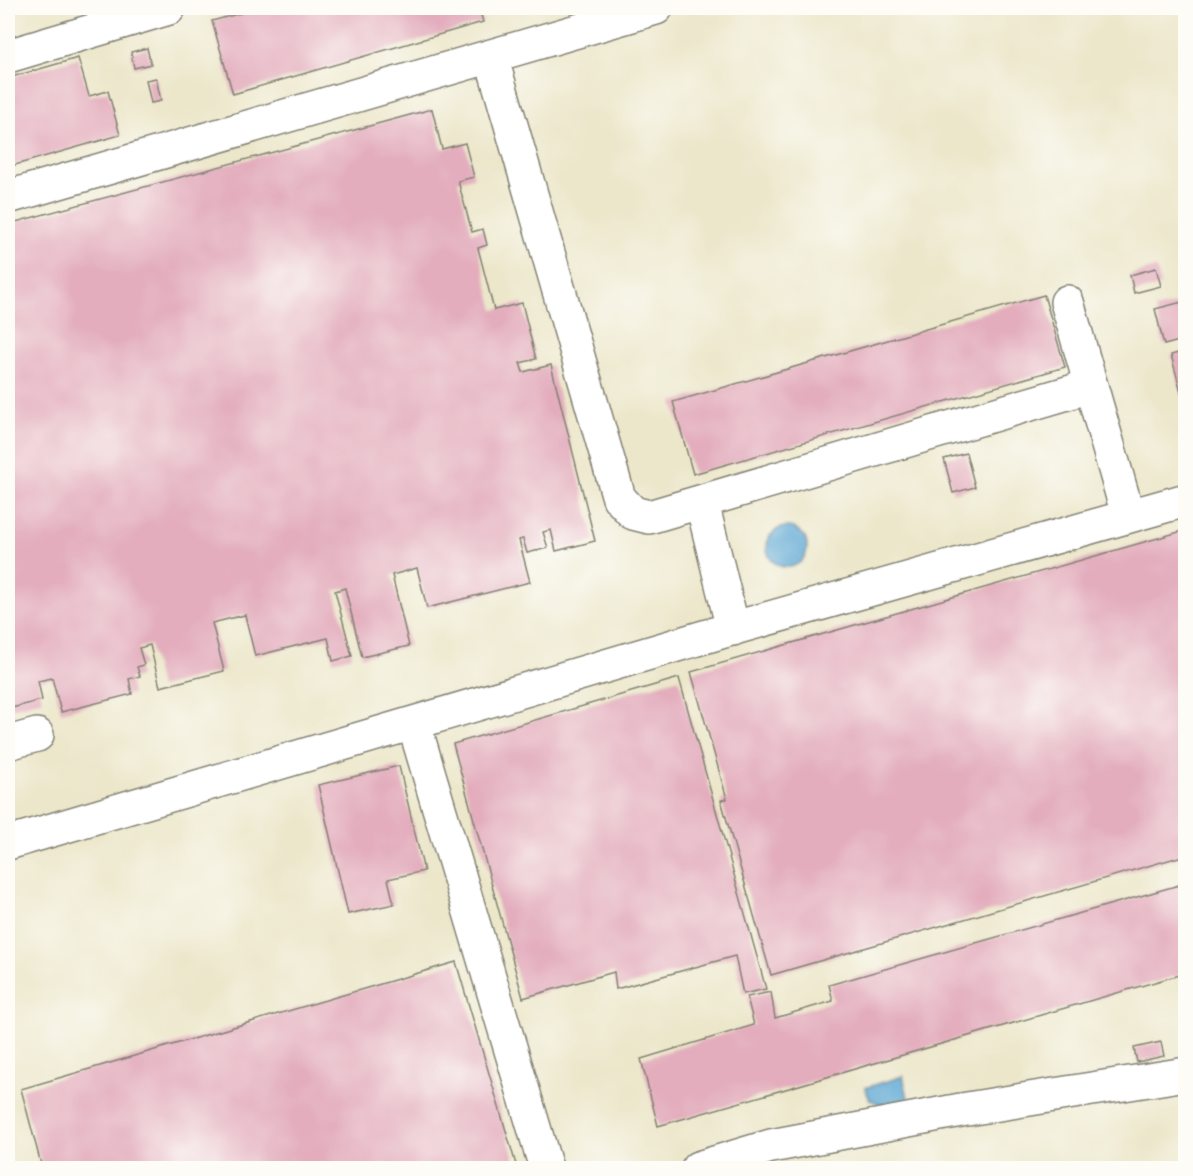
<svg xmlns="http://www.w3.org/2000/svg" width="1193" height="1176" font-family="'Indie Flower',sans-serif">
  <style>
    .water { fill: #59a5d2; stroke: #3a6077; stroke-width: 1.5 }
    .building { fill: #e3adbd }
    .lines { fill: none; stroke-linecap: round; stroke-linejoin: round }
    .minor-casing { stroke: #848274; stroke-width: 36 }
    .minor { stroke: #fff; stroke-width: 33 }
  </style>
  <rect width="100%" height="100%" fill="#fdfcf7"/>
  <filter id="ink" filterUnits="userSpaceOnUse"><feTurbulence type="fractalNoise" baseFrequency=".0167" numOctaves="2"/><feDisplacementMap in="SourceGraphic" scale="12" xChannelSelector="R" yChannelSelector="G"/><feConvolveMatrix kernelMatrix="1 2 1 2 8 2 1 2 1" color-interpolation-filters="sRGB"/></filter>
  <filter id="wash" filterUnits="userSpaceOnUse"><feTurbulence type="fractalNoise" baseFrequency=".008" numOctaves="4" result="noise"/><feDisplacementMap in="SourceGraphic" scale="24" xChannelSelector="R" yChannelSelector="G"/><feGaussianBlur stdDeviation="1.35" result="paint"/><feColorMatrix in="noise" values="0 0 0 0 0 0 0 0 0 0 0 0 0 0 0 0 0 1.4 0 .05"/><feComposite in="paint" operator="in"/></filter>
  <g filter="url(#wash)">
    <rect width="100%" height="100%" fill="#ece7cb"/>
    <!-- water -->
    <path class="water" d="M767 547a20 20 0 1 1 40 0a20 20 0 1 1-40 0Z
      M903,1076L909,1102L887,1107L870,1100L865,1088Z"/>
    <g id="blocks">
      <!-- building -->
      <path class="building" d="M259,8H479L483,22L233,94L212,21Z
        M147,48L151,64L134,68L131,52Z
        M78,58L89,96L108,91L120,135L8,167V78Z
        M156,78L161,101L151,103L146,80Z
        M432,109L442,149L465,143L474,177L458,181L472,232L483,229L487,245L478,248L494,310L522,303L536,359L520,363L523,372L551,365L595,541L556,551L551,530L543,532L548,548L527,553L523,539L519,540L530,582L427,608L417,568L392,575L409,646L362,657L345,588L335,591L352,656L333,661L328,638L255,656L245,615L212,623L224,671L160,687L150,645L139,648L144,665L137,667L140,676L129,679L132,694L61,712L52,678L38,681L42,700L8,709V224Z
        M1156,268L1161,286L1134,293L1130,275Z
        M1044,295L1065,367L693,474L673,402Z
        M1186,301V346L1183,340L1164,345L1155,309Z
        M1186,351V407H1185L1171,355Z
        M966,453L975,487L953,493L944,459Z
        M1186,530V855L771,975L721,800L727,799L691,672Z
        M679,678L766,989L743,994L735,956L616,989L614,972L523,998L453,744Z
        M399,766L424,871L388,879L394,904L348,914L318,785Z
        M1186,883V973L658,1126L641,1059L754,1025L747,997L771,992L775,1018L833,1001L829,985Z
        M456,962L517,1168H42L21,1089Z
        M1161,1042L1164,1056L1137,1062L1134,1048Z"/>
    </g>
  </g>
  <g filter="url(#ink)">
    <use href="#blocks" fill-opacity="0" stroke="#848274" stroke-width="1.5"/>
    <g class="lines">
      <!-- minor casing -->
      <g class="minor-casing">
        <path id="minor" d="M8,56L169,8
          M491,56L619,498L633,513L649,517L1091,386
          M8,197L656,8
          M1067,302L1128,515
          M702,503L733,629
          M414,724L546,1168
          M8,743L37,735
          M8,843L731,629L1186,500
          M698,1168L771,1146L961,1110L1186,1074"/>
      </g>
      <!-- minor -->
      <use href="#minor" class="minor"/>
    </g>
  </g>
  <!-- margin -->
  <rect width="1193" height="1176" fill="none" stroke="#fdfcf7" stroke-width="30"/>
</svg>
